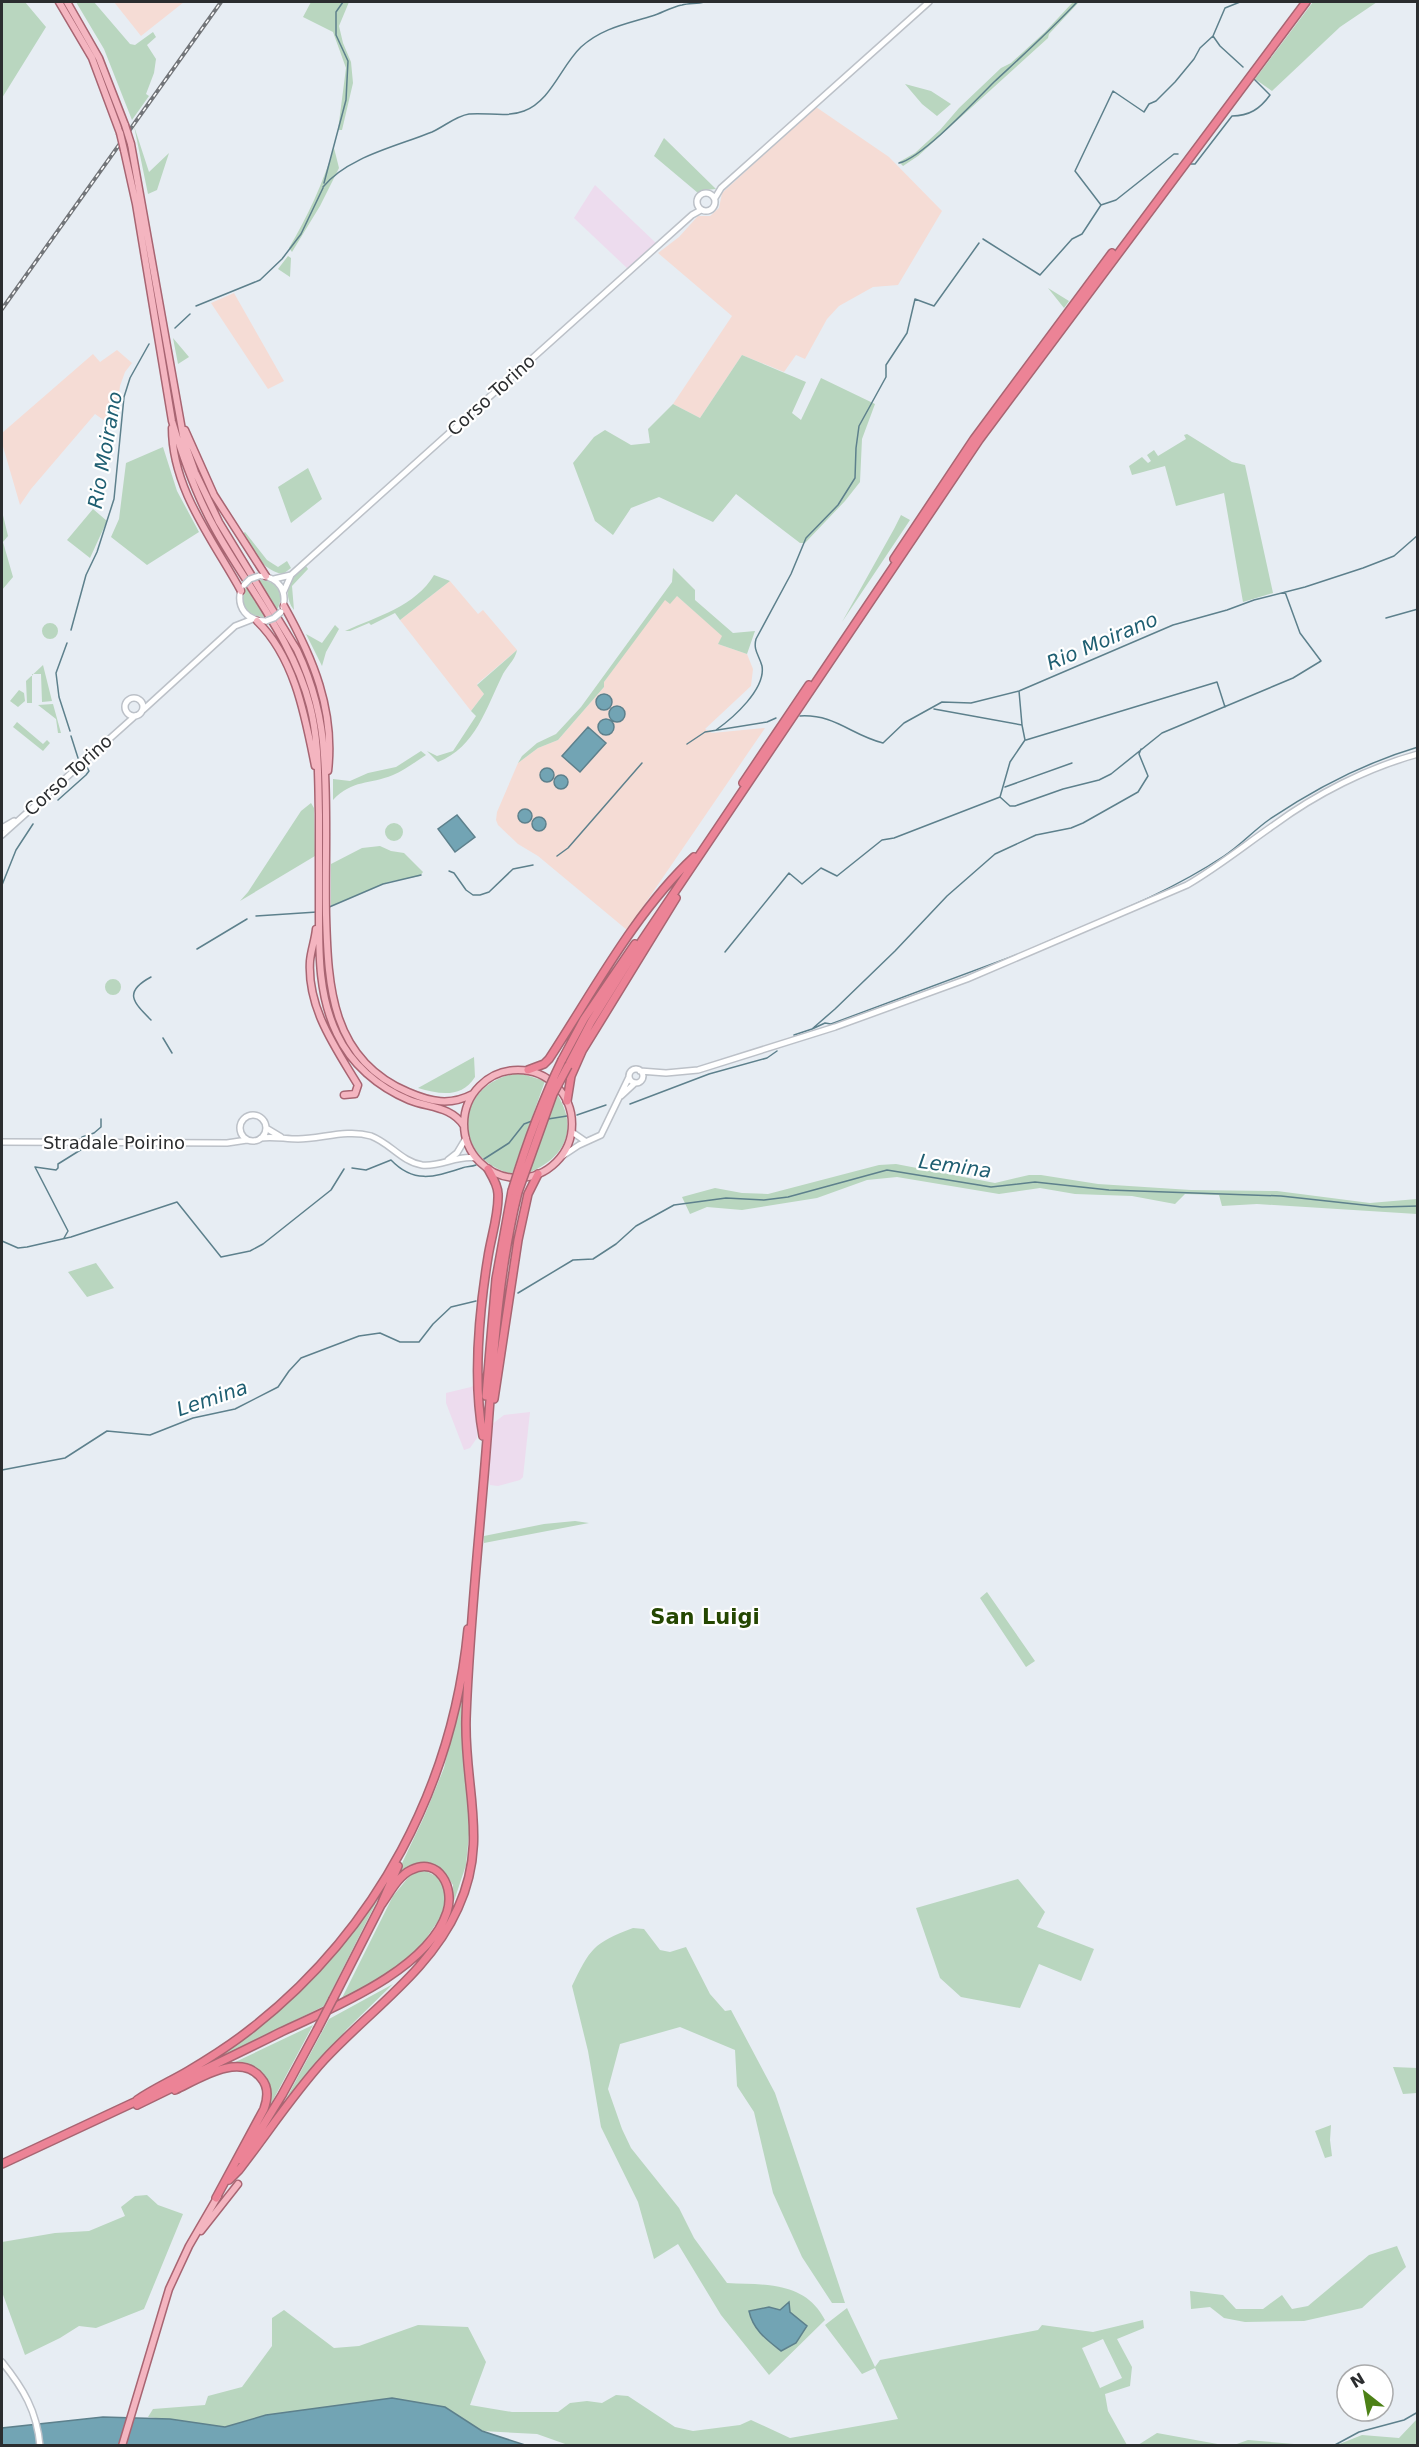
<svg xmlns="http://www.w3.org/2000/svg" width="1419" height="2447" font-family="'DejaVu Sans',sans-serif">
  <style>
    .commercial { fill: #eddcee }
    .industrial { fill: #f5dcd5 }
    .green { fill: #b9d6bf; fill-rule: evenodd }
    .water { fill: #72a4b4; stroke: #5d808c; stroke-width: 1.5 }
    .lines { fill: none; stroke-linecap: round; stroke-linejoin: round }
    .stream { stroke: #5d808c; stroke-width: 1.5 }
    .secondary-casing { stroke: #bcc1c8; stroke-width: 8 }
    .primary-casing { stroke: #a86572; stroke-width: 9 }
    .highway-casing { stroke: #a86572; stroke-width: 10 }
    .secondary { stroke: #fff; stroke-width: 5 }
    .primary { stroke: #f4b5c0; stroke-width: 6 }
    .highway { stroke: #ec8396; stroke-width: 7 }
    .rail-casing { stroke: #727579; stroke-width: 4 }
    .rail { stroke: #fff; stroke-width: 1.5; stroke-dasharray: 4.5; stroke-linecap: butt }
    .secondary-bridge-casing { stroke: #bcc1c8; stroke-width: 8; stroke-linecap: butt }
    .primary-bridge-casing { stroke: #a86572; stroke-width: 9; stroke-linecap: butt }
    .highway-bridge-casing { stroke: #a86572; stroke-width: 10; stroke-linecap: butt }
    .secondary-bridge { stroke: #fff; stroke-width: 5 }
    .primary-bridge { stroke: #f4b5c0; stroke-width: 6 }
    .highway-bridge { stroke: #ec8396; stroke-width: 7 }
    .labels { text-anchor: middle; dominant-baseline: central; stroke-width: 4.5; stroke-linejoin: round; paint-order: stroke }
    .street-label { font-size: 18px; fill: #2b2d2f; stroke: #fff }
    .water-label { font-size: 20px; font-style: italic; fill: #1f5f72; stroke: #fff }
    .quarter-label { font-size: 21px; font-weight: bold; fill: #254701; stroke: #fff }
  </style>
  <rect width="100%" height="100%" fill="#e7edf3"/>
  <!-- commercial -->
  <path class="commercial" d="M595,185L657,244L628,269L574,218Z
    M477,1382V1438L470,1448L464,1450L446,1403V1393L471,1387Z
    M530,1412L523,1477L520,1480L498,1486L490,1485L487,1467L491,1425L504,1415Z"/>
  <!-- industrial -->
  <path class="industrial" d="M114,2H184L141,36Z
    M816,107L889,157L942,211L898,285L873,287L839,306L827,319L805,359L796,355L784,372L742,355L700,418L673,404L732,316L658,253L679,237L698,216H710L719,208L722,193Z
    M234,293L284,381L268,389L211,303Z
    M117,350L132,363L125,372L120,386L115,428L95,414L31,489L20,505L2,443V433L93,354L100,362Z
    M450,581L478,614L483,610L517,650L477,684L484,694L471,711L400,620Z
    M677,596L723,636L718,644L747,654L753,669L751,686L705,729L712,733L765,728L627,930L538,856L518,844L498,825L496,820L497,812L518,763L538,748L558,740L604,687V682L656,609L665,599Z"/>
  <!-- green -->
  <path class="green" d="M2,2H25L46,27L2,98Z
    M76,2H94L130,44L135,45L153,32L156,37L147,45L156,59L154,73L146,94L149,96L132,120L104,49Z
    M311,2H349L339,26L343,43L351,62L353,83L342,130H338L346,68L333,32L303,17Z
    M1073,2H1079L1049,34L1048,38L918,156L903,166L899,162L915,153L940,130L959,108L1001,68L1011,63L1045,32Z
    M1313,2H1377L1340,27L1272,91L1255,79Z
    M905,84L931,91L951,104L937,116L922,104Z
    M134,126L149,172L169,153L157,190L148,194Z
    M664,138L716,189L705,190L698,193L654,156Z
    M334,148L339,168L320,206L292,252L289,248C308,216 322,185 334,148Z
    M288,256L291,258L290,277L278,269Z
    M1048,288L1069,301L1064,308Z
    M173,338L189,357L178,364Z
    M742,355L806,382L792,413L801,420L821,378L875,404L862,439L860,482L845,501L805,543H800L736,494L713,522L659,497L631,508L613,535L595,521L573,463L594,437L605,430L631,445L650,443L648,429L673,404L700,418Z
    M1187,434L1232,462L1245,465L1273,593L1243,602L1224,493L1176,506L1165,466L1132,475L1129,466L1142,457L1148,463L1151,461L1147,455L1154,450L1158,456L1186,439L1184,435Z
    M163,447L177,491L199,532L147,565L111,537L119,519L126,463Z
    M308,468L322,499L291,523L278,487Z
    M93,509L107,521L90,558L67,540Z
    M2,511L8,536L3,542L13,577L2,590Z
    M901,515L910,520L842,622L894,529Z
    M245,532L267,560L278,567L287,561L291,568L283,574C262,571 253,550 242,534Z
    M306,566L308,569L292,586L294,610C282,595 288,573 306,566Z
    M673,568L695,590V600L733,633L755,631L747,654L718,644L722,636L677,596L670,604L665,600L604,682V687L558,740L538,748L518,763L522,756L537,743L556,734L581,707L672,582Z
    M434,575L450,581L400,620L395,613L371,625L369,623L350,631H345C376,617 416,606 434,575Z
    M259,580C276,579 286,594 277,610Z
    M246,587L265,617C246,618 238,602 246,587Z
    M42 631a8 8 0 1 1 16 0a8 8 0 1 1-16 0Z
    M335,625L339,629L326,652L322,666L306,634L322,643Z
    M517,650C515,660 508,665 503,674C486,708 476,747 438,762L427,751L437,756L453,751L476,716L471,711L484,694L477,685Z
    M43,665L52,701L42,702L41,674H32V703H27L26,681Z
    M19,690L24,693L25,701L18,707L10,701Z
    M53,704L61,733H58L56,719L38,705Z
    M17,722L43,744L47,740L50,743L43,751L13,727Z
    M421,751L426,755C415,762 405,770 393,775C369,785 353,779 333,800V779L350,781L368,773L396,767Z
    M311,803L314,808L315,856L240,901L248,892L301,811Z
    M385 832a9 9 0 1 1 18 0a9 9 0 1 1-18 0Z
    M380,846L391,851L404,853L423,872L420,876L388,882L331,906V864L362,848Z
    M105 987a8 8 0 1 1 16 0a8 8 0 1 1-16 0Z
    M474,1057L475,1077C461,1099 439,1094 418,1088Z
    M519,1073L545,1081L512,1174C449,1157 455,1082 519,1073Z
    M557,1094C579,1129 565,1158 528,1173Z
    M896,1164L995,1183L1029,1175H1041L1098,1184L1191,1190L1277,1191L1370,1203L1417,1199V1214L1257,1204L1222,1206L1219,1195L1185,1194L1175,1204L1132,1196L1075,1194L1040,1188L999,1194L897,1177L867,1180L817,1198L742,1210L707,1207L690,1214L682,1197L715,1188L742,1193L768,1194L879,1165Z
    M96,1263L114,1288L87,1297L68,1272Z
    M575,1521L589,1523L484,1543V1536L544,1524Z
    M987,1592L1035,1661L1026,1667L980,1598Z
    M466,1671L470,1824L466,1865L453,1904V1885L443,1870L429,1863L411,1866L395,1878L424,1817L444,1768Z
    M426,1871L441,1879L446,1895L444,1912L419,1949L381,1978L341,2000L393,1896L412,1873Z
    M1018,1879L1045,1912L1037,1927L1094,1949L1081,1981L1039,1964L1020,2008L961,1997L940,1978L916,1908Z
    M385,1885L324,2006L205,2065C252,2034 305,1993 340,1949C356,1928 370,1906 385,1885Z
    M633,1928L644,1929L660,1950L670,1952L686,1947L710,1994L725,2011L731,2010L775,2093L845,2303H832L802,2257L773,2193L754,2112L737,2086L735,2050L680,2027L620,2044L608,2089L622,2129L631,2148L679,2208L694,2238L727,2283C765,2285 805,2281 825,2320L769,2375L721,2315L678,2244L654,2259L638,2202L601,2127L588,2051L572,1986C590,1949 593,1943 633,1928Z
    M393,1984L347,2029L280,2110L329,2019Z
    M313,2025L264,2117C277,2082 269,2064 229,2065Z
    M1393,2067L1417,2068V2093L1403,2094Z
    M1331,2125L1330,2140L1332,2156L1325,2158L1315,2131Z
    M147,2195L158,2205L183,2214L144,2309L96,2328L79,2326L60,2338L25,2355L2,2292V2242L55,2233L89,2231L125,2216L121,2207L135,2196Z
    M1397,2246L1406,2267L1362,2308L1304,2321L1245,2322L1224,2318L1210,2307L1191,2309L1190,2291L1223,2295L1236,2309H1263L1282,2295L1292,2309L1308,2306L1369,2255Z
    M847,2308L875,2367L880,2360L1038,2330L1042,2325L1093,2332L1143,2320L1144,2328L1117,2339L1132,2367L1130,2386L1105,2394L1108,2411L1127,2445H568L537,2434L482,2431L445,2407H327L266,2415L225,2427L148,2417L153,2409L205,2405L208,2396L242,2387L272,2346V2318L284,2310L334,2348L359,2346L418,2325L468,2327L486,2362L470,2405L512,2412H558L570,2403L587,2401L602,2403L616,2395L628,2396L675,2427L693,2431L740,2425L751,2420L790,2438L898,2419L875,2368L862,2374L825,2325ZM1103,2339L1122,2378L1100,2388L1082,2348Z
    M1417,2419V2445H1337L1362,2435L1399,2438Z
    M1157,2433L1223,2445H1138Z
    M1248,2440L1306,2445H1234Z"/>
  <!-- water -->
  <path class="water" d="M596 702a8 8 0 1 1 16 0a8 8 0 1 1-16 0Z
    M609 714a8 8 0 1 1 16 0a8 8 0 1 1-16 0Z
    M598 727a8 8 0 1 1 16 0a8 8 0 1 1-16 0Z
    M588,727L606,743L580,772L562,756Z
    M540 775a7 7 0 1 1 14 0a7 7 0 1 1-14 0Z
    M554 782a7 7 0 1 1 14 0a7 7 0 1 1-14 0Z
    M518 816a7 7 0 1 1 14 0a7 7 0 1 1-14 0Z
    M457,815L475,837L455,852L438,829Z
    M532 824a7 7 0 1 1 14 0a7 7 0 1 1-14 0Z
    M789,2302L790,2312L807,2326L796,2343L781,2351C767,2340 753,2330 749,2311L769,2307L780,2310Z
    M392,2398L445,2407L482,2431L525,2445L2,2446V2428L103,2417L170,2419L225,2427L266,2415Z"/>
  <g class="lines">
    <!-- stream -->
    <path class="stream" d="M1213,36L1220,46L1243,67
      M899,163C922,158 975,101 994,82C1022,56 1051,30 1077,2
      M1191,164H1195L1232,116C1249,116 1260,109 1270,95L1254,79
      M324,183L346,100L348,61L336,35V12L343,2
      M323,187C347,157 398,146 432,132C445,126 456,116 469,114C487,112 506,118 524,111C551,101 561,66 581,47C602,28 626,24 652,16C662,13 671,7 682,5C689,3 697,4 704,2
      M1101,205L1075,171L1113,91L1144,112L1149,104L1156,101L1175,82L1194,59L1200,48L1213,36L1225,8L1240,2
      M983,239L1040,275L1072,239L1082,234L1101,205L1116,200L1174,154H1178
      M196,306L260,280L282,259L301,234L323,188
      M175,328L190,314
      M1386,618L1418,609
      M71,630L86,575L97,552L114,499L124,397L130,378L149,344
      M67,643L56,673L59,697L70,731
      M934,709L1022,725L1019,691
      M800,716C835,714 851,735 883,743L904,723L942,702L971,703L1019,691L1173,625L1227,610L1254,600L1305,587L1363,568L1394,556L1418,535
      M716,730C733,718 766,689 762,666C759,655 753,650 756,639L791,574L806,538L838,505L855,478L856,448L859,426L886,377V365L907,333L915,299L934,306L979,243
      M71,736L78,758
      M1026,740L1217,682L1225,707
      M687,744L705,732L767,722L776,718
      M1005,787L1072,763
      M1000,797L1010,806H1015L1063,789L1099,780L1111,774L1162,733L1293,678L1321,661L1300,633L1285,592
      M58,800L86,775L89,771L86,765
      M557,856L568,848L642,763
      M449,871L454,873L466,890L473,895H480L489,892L513,869L533,865
      M2,885L16,850L33,824
      M327,908L383,884L421,875
      M256,916L317,912
      M1040,945C1102,918 1167,894 1224,856C1241,845 1254,830 1270,819C1316,788 1364,763 1418,747
      M197,949L247,919
      M725,952L789,873L802,884L821,868L837,876L882,840L894,838L1000,797L1010,762L1025,740L1022,725
      M151,1020C133,1002 123,992 151,977
      M812,1029L825,1023L831,1024L1024,952
      M794,1035L812,1029L835,1009L895,951L947,896L995,854L1036,835L1071,828L1083,823L1138,792L1148,776L1139,754L1141,749
      M163,1038L172,1053
      M630,1104L709,1074L767,1058L777,1051
      M577,1115L606,1105
      M548,1119L567,1116
      M484,1159L509,1143L524,1124L532,1121
      M352,1168L366,1170L391,1160C414,1184 434,1177 462,1168C467,1166 471,1167 476,1165
      M64,1238L68,1231L35,1167L56,1170L58,1168V1164L82,1149V1137L94,1133L101,1127V1119
      M2,1241L18,1248L27,1247L71,1237L177,1202L221,1257L250,1251L263,1244L331,1190L344,1169
      M518,1293L573,1260L593,1259L616,1244L636,1226L674,1205L726,1198L764,1200L788,1197L887,1170L991,1187L1035,1182L1109,1190L1281,1196L1382,1207L1418,1206
      M2,1470L65,1458L107,1431L150,1435L193,1418L235,1409L278,1387L289,1371L301,1358L359,1336L380,1333L400,1342H419L433,1324L451,1307L476,1301
      M1333,2446L1359,2432L1404,2420L1418,2412"/>
    <!-- secondary casing -->
    <g class="secondary-casing">
      <path id="secondary" d="M697 202a9 9 0 1 1 18 0a9 9 0 1 1-18 0Z
        M715,198L721,188L929,2
        M262,576C279,578 287,591 283,607
        M274,579L291,575L692,215L701,210
        M241,589C236,608 247,621 266,621
        M284,591L291,575
        M125 707a9 9 0 1 1 18 0a9 9 0 1 1-18 0Z
        M143,710L235,626L253,619
        M2,828L14,821
        M2,835L135,716
        M629 1076a7 7 0 1 1 14 0a7 7 0 1 1-14 0Z
        M640,1071L666,1073L698,1070L835,1027L967,979L1187,885C1218,867 1245,845 1274,825C1316,794 1367,768 1418,754
        M621,1096L635,1083
        M240 1128a13 13 0 1 1 26 0a13 13 0 1 1-26 0Z
        M266,1128L281,1137
        M572,1132L585,1141
        M261,1138C273,1136 285,1139 298,1139C321,1139 347,1129 371,1136C390,1143 402,1162 422,1165C441,1167 457,1155 476,1158
        M2,1142L227,1143L247,1140
        M561,1157L579,1145L601,1135L629,1077
        M448,1160L457,1153L466,1138
        M2,2362C23,2388 37,2411 40,2446"/>
    </g>
    <!-- primary casing -->
    <g class="primary-casing">
      <path id="primary" d="M59,2L92,58L120,133
        M67,2L99,58L125,125
        M131,144L184,441L195,472L219,522L297,650C313,684 322,718 324,755C328,808 325,862 326,915C328,987 331,1059 408,1092C431,1102 450,1106 473,1094
        M124,150L136,204L172,421C183,458 195,493 214,527C246,586 293,639 310,706C319,741 318,777 319,814C319,845 319,877 319,909C319,951 318,995 337,1034C351,1064 378,1087 409,1100C429,1108 451,1106 464,1126
        M172,428C172,489 213,540 241,591
        M185,430L214,495L266,576
        M284,606C313,658 335,710 328,771
        M257,621C295,658 305,716 315,766
        M316,929C315,940 311,950 310,961C307,1008 335,1047 358,1085L355,1094L344,1095
        M464 1124a54 54 0 1 1 108 0a54 54 0 1 1-108 0Z
        M201,2231L238,2184
        M122,2446L169,2289L189,2246L218,2196"/>
    </g>
    <!-- highway casing -->
    <g class="highway-casing">
      <path id="highway" d="M894,559L974,439L1112,253
        M743,783L809,685
        M562,1060L584,1019L635,944
        M568,1066L591,1022L641,942L979,440L1306,2
        M528,1070L544,1064L549,1059C593,992 635,912 694,857
        M567,1101L571,1076L582,1051L676,898
        M486,1396L496,1279L512,1191
        M494,1399L518,1240L528,1194L538,1174
        M483,1436C473,1382 479,1312 488,1257C491,1237 499,1214 498,1194C498,1185 492,1176 488,1169
        M333,1999L381,1905L398,1866
        M174,2084C210,2067 245,2050 281,2032C332,2008 428,1970 447,1912C455,1888 439,1856 411,1870C398,1876 389,1894 381,1905
        M175,2090C197,2080 240,2051 261,2078C269,2087 268,2098 264,2109L216,2198
        M137,2100C153,2089 171,2081 188,2071C210,2058 232,2044 252,2028C377,1930 453,1786 468,1629
        M137,2105L178,2085
        M242,2160L282,2095L317,2030
        M2,2164L139,2100
        M229,2180L239,2170C267,2134 293,2094 324,2060C369,2011 430,1971 458,1908C489,1841 464,1788 466,1719C469,1630 479,1541 486,1452C493,1365 497,1277 518,1192"/>
    </g>
    <!-- secondary -->
    <use href="#secondary" class="secondary"/>
    <!-- primary -->
    <use href="#primary" class="primary"/>
    <!-- highway -->
    <use href="#highway" class="highway"/>
    <!-- rail casing -->
    <g class="rail-casing">
      <path id="rail" d="M2,309L221,2"/>
    </g>
    <!-- rail -->
    <use href="#rail" class="rail"/>
    <!-- secondary-bridge casing -->
    <g class="secondary-bridge-casing">
      <path id="secondary-bridge" d="M244,585L250,579L259,576
        M266,621L274,618L281,612"/>
    </g>
    <!-- primary-bridge casing -->
    <g class="primary-bridge-casing">
      <path id="primary-bridge" d="M125,125L131,144
        M120,133L124,150"/>
    </g>
    <!-- highway-bridge casing -->
    <g class="highway-bridge-casing">
      <path id="highway-bridge" d="M512,1191C526,1145 541,1103 562,1060
        M518,1192L553,1094L568,1066
        M317,2030L333,1999"/>
    </g>
    <!-- secondary-bridge -->
    <use href="#secondary-bridge" class="secondary-bridge"/>
    <!-- primary-bridge -->
    <use href="#primary-bridge" class="primary-bridge"/>
    <!-- highway-bridge -->
    <use href="#highway-bridge" class="highway-bridge"/>
  </g>
  <g class="labels">
    <!-- street labels -->
    <g class="street-label">
      <text transform="translate(491 395) rotate(-42)">Corso Torino</text>
      <text transform="translate(68 775) rotate(-42)">Corso Torino</text>
      <text x="114" y="1142">Stradale Poirino</text>
    </g>
    <!-- water labels -->
    <g class="water-label">
      <text transform="translate(105 450) rotate(-80)">Rio Moirano</text>
      <text transform="translate(1102 641) rotate(-23)">Rio Moirano</text>
      <text transform="translate(955 1166) rotate(8)">Lemina</text>
      <text transform="translate(212 1398) rotate(-19)">Lemina</text>
    </g>
    <!-- quarter labels -->
    <g class="quarter-label">
      <text x="705" y="1617">San Luigi</text>
    </g>
  </g>
  <!-- border -->
  <rect width="1419" height="2447" fill="none" stroke="#2b2d2f" stroke-width="6"/>
  <!-- north arrow -->
  <g transform="translate(1365 2393) rotate(329)"><circle r="28" fill="#ffffff" stroke="#aaabac" stroke-width="1.5"/>
  <path d="M0-4.5L10 22L0 15L-10 22Z" fill="#4c8116"/>
  <text y="-9" font-size="16" font-weight="bold" text-anchor="middle" fill="#2b2d2f">N</text>
  </g>
</svg>
